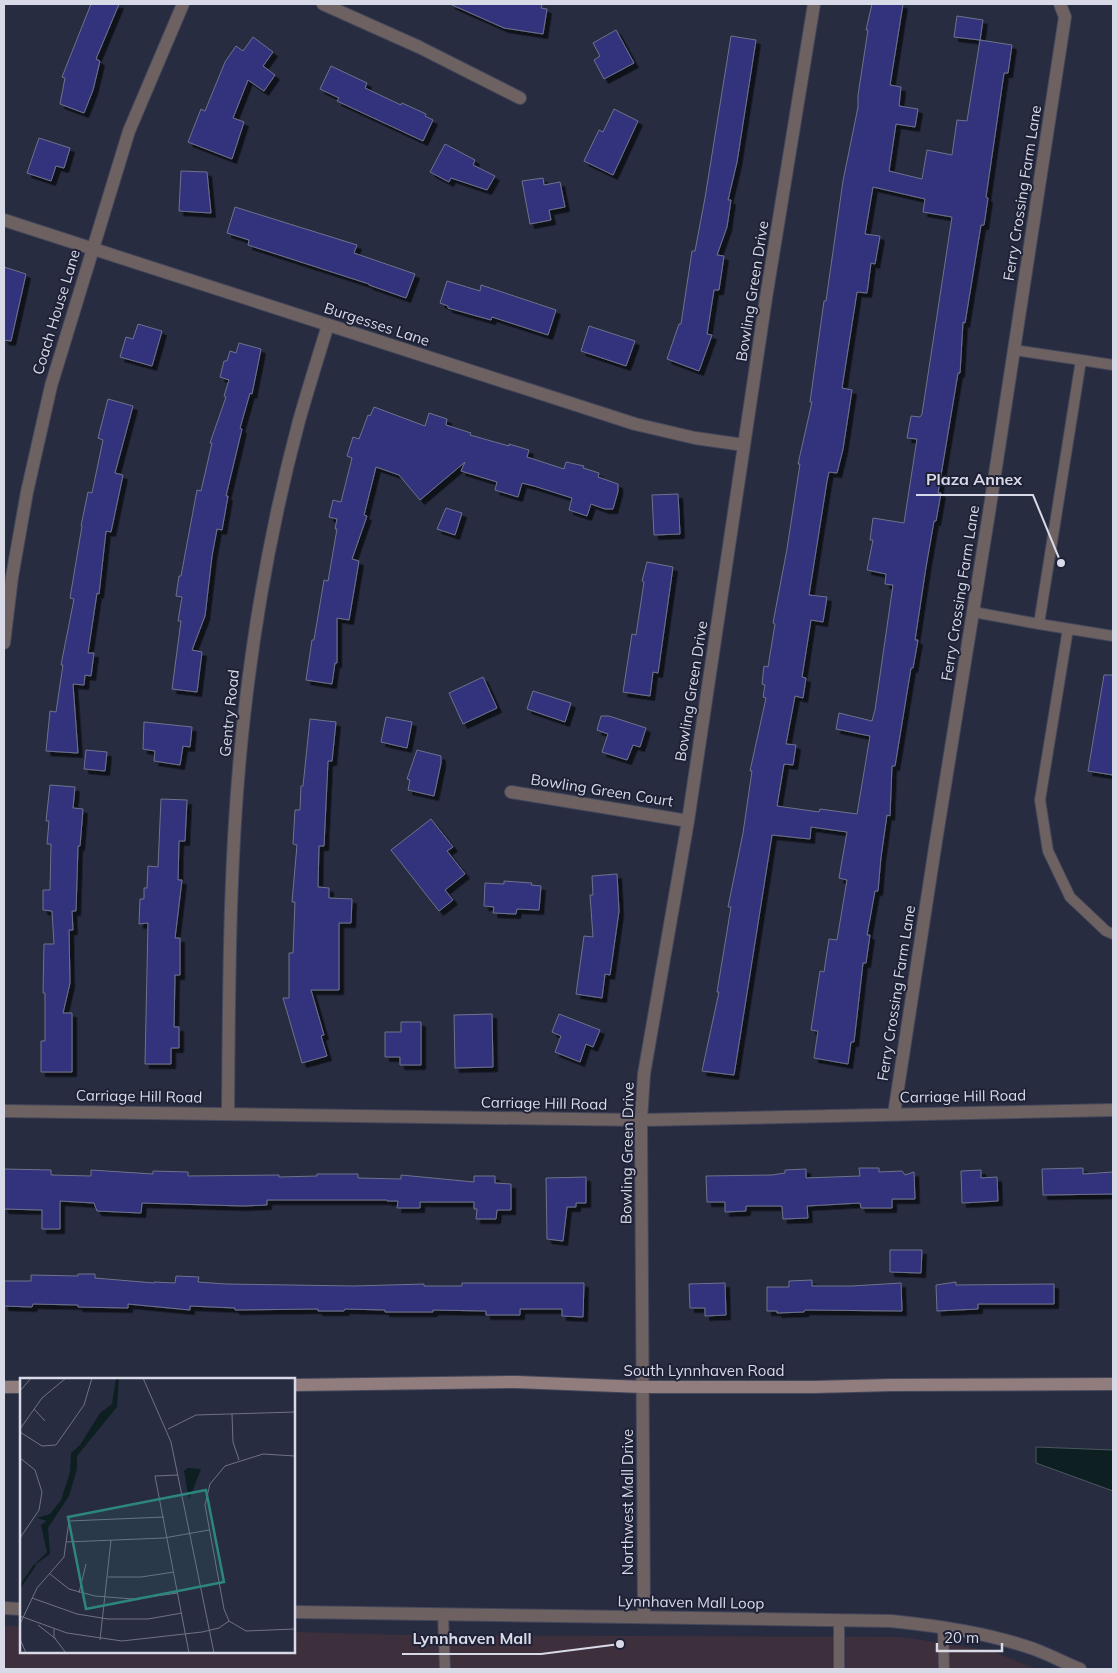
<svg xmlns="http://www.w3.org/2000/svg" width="1117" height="1673" font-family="Mulish,sans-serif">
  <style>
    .commercial { fill: #3e2f3c }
    .water { fill: #0d1f21; stroke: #4a575d }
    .building { fill: #30327d; stroke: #6e728b; fill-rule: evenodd; filter: url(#shadow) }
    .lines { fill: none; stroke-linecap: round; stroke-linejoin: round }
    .lane-casing { stroke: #44485b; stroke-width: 12 }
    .street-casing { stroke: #44485b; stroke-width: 14 }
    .secondary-casing { stroke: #44485b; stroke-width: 14 }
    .lane { stroke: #6e6161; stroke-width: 10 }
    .street { stroke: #6e6161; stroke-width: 12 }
    .secondary { stroke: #927d7e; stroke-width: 12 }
    .labels { text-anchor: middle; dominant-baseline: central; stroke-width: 4; stroke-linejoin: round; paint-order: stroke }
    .street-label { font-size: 15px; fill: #d8dae8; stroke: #1f2236 }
    .inset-river { fill: none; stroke: #0d1f21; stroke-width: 2.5 }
    .inset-road { fill: none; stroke: #6e7283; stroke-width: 1 }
    .view { fill: #2d8580; fill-opacity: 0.15; stroke: #2d8580; stroke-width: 2.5 }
    .inset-edge { fill: none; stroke: #d8dae8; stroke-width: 2.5 }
    .leader { fill: none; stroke: #d8dae8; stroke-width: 2 }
    .callout-dot { fill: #d8dae8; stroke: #1f2236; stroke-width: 2 }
    .callout-label { font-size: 16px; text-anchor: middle; font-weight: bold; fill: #d8dae8; stroke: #1f2236; stroke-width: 4; stroke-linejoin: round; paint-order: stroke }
  </style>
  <defs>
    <filter id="shadow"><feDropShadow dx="4.5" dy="4.5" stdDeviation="0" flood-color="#0009"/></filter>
  </defs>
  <rect width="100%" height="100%" fill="#282c40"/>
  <!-- commercial -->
  <path class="commercial" d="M4,1626H21V1652H294V1632L405,1635L902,1637L992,1651L1036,1669H4Z"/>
  <!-- water -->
  <path class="water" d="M1036,1447L1113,1450V1491L1036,1463Z"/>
  <!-- building -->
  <path class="building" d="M91,4H119L96,59L100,61L93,90L84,113L60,104L65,78L62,77Z
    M450,4H542L541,8L547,9L543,34L504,28Z
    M872,4H903L890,85L901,87L899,106L918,109L915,127L896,124L889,171L922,179L927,150L952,155L957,120L967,121L980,40L1012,45L1008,73H1004L986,197L988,198L984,225H981L965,323L963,322L960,373H958L938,493H941L936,521H934L926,567L915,640H918L913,668H911L895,766H892L890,816L887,815L881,857L878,891H875L867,935H870L866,963H863L854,1042H851L848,1064L814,1058L818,1031L811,1030L820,971L824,972L829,939L837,940L847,880L839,878L847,832L811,827L810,839L772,835L734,1075L702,1071L719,992H717L731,907H728L743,833L752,771H750L766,698L763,697L765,685L762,684L764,666L768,667L775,624L773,623L787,549L800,464H798L812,402H810L824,301H826L843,181L858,107V95L868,30H866ZM873,187L925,199L923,212L952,217L922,414L920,417L911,416L907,438L917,439L904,523L873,518L870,540H873L867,570L886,574L885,584L893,585L875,710L872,721L839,713L836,729L870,736L857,814L820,809L819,812L777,806L784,764L793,765L796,745L786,744L795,696L803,698L806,678L802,677L811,620L823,622L827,597L809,595L827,481L829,472L837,473L843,449L852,390L842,388L857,292L867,293L871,263L875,264L880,236L865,234Z
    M957,16L983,20L980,40L954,37Z
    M616,30L634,63L604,79L594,60L600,56L593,43Z
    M731,36L756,40L737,162L728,200H731L727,227L717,255L724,256L719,290H714L707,334L712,335L699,371L667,359L679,324H681L692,251H695L705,198Z
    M253,37L273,52L263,66L275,75L264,91L248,80L233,118L244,122L232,159L188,142L201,109L205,111L225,62L236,46L243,51Z
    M331,66L367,83L365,88L401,105L402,103L426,114L425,116L433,120L423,141L337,101L339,98L320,89Z
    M614,109L638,121L613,175L584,161L599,130L603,132Z
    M39,138L70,148L64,168L56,166L51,181L27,173Z
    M445,144L475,160L473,165L495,176L487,190L451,178L449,182L430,172Z
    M181,171L207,172L211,213L179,211Z
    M543,178L544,185L560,182L565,207L549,210L551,220L530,224L522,181Z
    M235,207L357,245L354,253L415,274L406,298L369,285V284L248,245L249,240L227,233Z
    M4,267L26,274L11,341L4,340Z
    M447,281L480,291L481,285L556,310L548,335L492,317L491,320L448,308V306L440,303Z
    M138,324L162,331L152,366L120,357L126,337L133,339Z
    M589,326L635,341L626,366L581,351Z
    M239,343L261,349L252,394L250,393L240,428L242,429L226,496H228L222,530L217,529L212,556L205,616L192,650L202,652L197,692L172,689L181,621H178L182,597L176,596L179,576H181L197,490L201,491L212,443H210L226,397L224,396L229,380L220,377L224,361H227L230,351L236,353Z
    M108,399L133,406L115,473L123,475L111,532L106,531L99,594L97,593L88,653H94L91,676L85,675L84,685L73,684L78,753L46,751L50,711L56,712L63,665H61L74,599L70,598L82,526H81L88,492L92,493L103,440L98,438Z
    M374,407L425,426L429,413L447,419L446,425L471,433L470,435L509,446V444L529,450L527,457L564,469L566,462L584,466L583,468L599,473L598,477L618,484V491L613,509H605L591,504L587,516L569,510L572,498L534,486L522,483L518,497L495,490L497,482L461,471L465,462L420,500L399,475L376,467L364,515L367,516L352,559L359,561L349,620L337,618V663H335L332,684L306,680L312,640H314L324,580L328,581L337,529H335L337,519L329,517L333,500L341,502L352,458L347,456L353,437L359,439L368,415L370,416Z
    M678,494L680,534L654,535L652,495Z
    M446,508L462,513L455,535L437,529Z
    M647,562L673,567L658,673L653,672L650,696L623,692L632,634L636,635L644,582L642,581Z
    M1104,675H1113V775L1088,771Z
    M483,677L497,708L463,724L449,693Z
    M533,691L571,703L565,722L527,709Z
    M601,716H609L646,728L640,747L633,745L627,760L602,752L608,734L597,730Z
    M386,717L412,722L407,748L381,742Z
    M310,719L336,722L332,761H328L324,846H319L318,887L329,888V898L352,899L351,923H339V990H311L324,1035L321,1036L327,1056L302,1063L283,998H289V953H293L295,902H292L297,845L293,844L295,810H300L301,786H303Z
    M144,722L192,727L190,747L183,746L180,765L154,761L155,751L143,749Z
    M86,750L107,752L105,771L84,769Z
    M417,750L441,756V763L434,796L408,790L410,780L407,779Z
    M50,785L75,787L73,808L83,809L80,846H78L76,911H72L73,930H69L70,983L63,1013H72V1072H41V1041H45V993H43L44,944H54L52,911L43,910V890H50L51,844H47L49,821H46Z
    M161,799L187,800L185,841H179L178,880H182L175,938H180V975H175L174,1027H179V1048H171V1064H145L148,923L139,924L140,899H144V888H147L148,866L158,867Z
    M431,819L453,847L447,851L465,874L445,890L453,900L439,911L391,850Z
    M617,874L619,911L610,975L605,974L602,998L576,994L584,936L593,937L590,895H593L592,876Z
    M504,881L532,883L531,885L541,886L539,910L517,909L516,914L493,913L494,907L484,906L485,883L504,884Z
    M492,1014L493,1067L455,1068L454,1015Z
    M559,1014L600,1030L593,1047L586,1044L580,1062L555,1052L561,1036L552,1032Z
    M401,1022H421V1065H400V1057H385V1032H401Z
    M859,1168H879V1172L902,1171L905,1175L914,1172L915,1199H892V1208H861L860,1203L807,1206L808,1218L783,1219L782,1206H746V1211L725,1212V1202H707L706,1176L772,1175L785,1173V1170L806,1169V1178L860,1176Z
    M1083,1168V1174L1113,1172V1194L1043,1195L1042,1169Z
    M4,1169L51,1170V1175L91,1176V1170L153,1174V1171L188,1172V1176L279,1175V1177L317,1176V1174H358V1178L401,1179V1175L474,1182V1176H495V1183L511,1184V1210H497L496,1219H476L477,1209H474V1202H420V1208H397L398,1201H387V1200H267V1205L243,1206L142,1203L141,1213L97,1211L94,1203L60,1201V1229H42V1210L4,1209Z
    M981,1170V1178L997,1177L998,1201L962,1203L961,1171Z
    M586,1177V1203H576V1207H567L563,1241L547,1239L546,1178Z
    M890,1250H922L921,1273L890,1272Z
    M78,1274H95V1278L154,1283V1282L175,1283L176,1276L199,1277L198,1282L226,1284L354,1286L424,1284V1286H462V1283H584L583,1317L562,1316V1309H520V1315H486V1311L433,1310V1312H385V1310L345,1309L344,1311H318V1309L235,1310V1308L190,1306V1310L128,1304V1308L78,1307V1305L33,1304L32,1307L4,1306V1281H31V1275L78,1276Z
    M812,1280V1286H852L901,1283L902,1311L805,1310L804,1312L777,1313V1311H767V1287H789V1281Z
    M956,1282V1285L1054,1284V1304H978V1309L937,1311L936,1285Z
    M725,1283L726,1315L705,1316V1308H690L689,1284Z"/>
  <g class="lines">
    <!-- lane casing -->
    <g class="lane-casing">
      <path id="lane" d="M1081,360L1113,365
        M973,612L1039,624L1081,360L1014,350
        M1039,624L1113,636
        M1068,629L1040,800L1048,851L1070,897L1106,931L1113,934
        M443,1614L445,1669
        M839,1620V1669
        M943,1627L944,1669"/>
    </g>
    <!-- street casing -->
    <g class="street-casing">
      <path id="street" d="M323,4L419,47L520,98
        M4,220L635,424L695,438L744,445
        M4,643L12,577L27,492L51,386L129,131L183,4
        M511,792L688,821
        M4,1111L641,1120L1113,1110
        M228,1114C229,982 229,849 244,717C255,617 273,518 299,421C308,389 318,357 328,325
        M894,1114L936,841L989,513L1065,17L1060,4
        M4,1608L21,1609
        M294,1612L891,1621C939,1626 988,1633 1034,1649C1050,1655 1065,1663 1080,1669
        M644,1617L641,1120L644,1074L688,821L766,298L814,4"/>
    </g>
    <!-- secondary casing -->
    <g class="secondary-casing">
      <path id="secondary" d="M294,1385L516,1382L643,1387H814L892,1385L1113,1384
        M4,1387H21"/>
    </g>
    <!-- lane -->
    <use href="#lane" class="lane"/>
    <!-- street -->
    <use href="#street" class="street"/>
    <!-- secondary -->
    <use href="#secondary" class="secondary"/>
  </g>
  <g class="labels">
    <!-- street labels -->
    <g class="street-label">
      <text transform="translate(1022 193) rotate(-81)">Ferry Crossing Farm Lane</text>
      <text transform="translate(752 291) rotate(-81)">Bowling Green Drive</text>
      <text transform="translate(56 312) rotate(-73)">Coach House Lane</text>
      <text transform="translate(377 324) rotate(18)">Burgesses Lane</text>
      <text transform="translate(960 593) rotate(-81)">Ferry Crossing Farm Lane</text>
      <text transform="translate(691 691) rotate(-81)">Bowling Green Drive</text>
      <text transform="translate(229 713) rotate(-84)">Gentry Road</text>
      <text transform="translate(602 790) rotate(9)">Bowling Green Court</text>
      <text transform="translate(896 993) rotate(-81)">Ferry Crossing Farm Lane</text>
      <text transform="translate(139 1096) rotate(1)">Carriage Hill Road</text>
      <text transform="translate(963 1096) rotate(-1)">Carriage Hill Road</text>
      <text transform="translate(544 1103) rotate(1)">Carriage Hill Road</text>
      <text transform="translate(627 1153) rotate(-89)">Bowling Green Drive</text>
      <text x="704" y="1370">South Lynnhaven Road</text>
      <text transform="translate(627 1502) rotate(-90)">Northwest Mall Drive</text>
      <text transform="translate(691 1602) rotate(1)">Lynnhaven Mall Loop</text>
    </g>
  </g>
  <!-- overview -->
  <g transform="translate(20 1378)">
    <rect width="275" height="275" fill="#282c40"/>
    <path d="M96,0H99L97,29L57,78V91L49,118L28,150L30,176L12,189L27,174L21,147L27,143L17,140L30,136L41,122L50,94L51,75L60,67L80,35L92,26ZM168,90L181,91L169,122L164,93Z" fill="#0d1f21"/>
    <path class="inset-river" d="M0,209L15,187"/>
    <path class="inset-road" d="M123,0L151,64L194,275M0,13L11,0M14,31L25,43M212,36L213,64L219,82M0,51L22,20L46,0M148,51L176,37L275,34M0,54L22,68L36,67L64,27L72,0M275,78L243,76L205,88L190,106L185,127L204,231L209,243L226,253L275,251M0,80L15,92L22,114L19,132L0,160M158,97L135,98L169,275M46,164L144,160L189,152M30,196L49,211L75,218L113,221L158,215M88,199H121L154,194M59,215L66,186M12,220L57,236L88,241H128L162,235M0,238L47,255L102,263L182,254L199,250L209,243M0,246L17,210L44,179L49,143L144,139M18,247L36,261M34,251V259L46,275M0,261L6,275M80,262L91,162"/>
    <path class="view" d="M186,112L204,204L66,231L48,139Z"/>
    <rect width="275" height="275" class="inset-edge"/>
  </g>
  <!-- callouts -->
  <path class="leader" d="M1061 563L1033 495H916M620 1644L541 1654H402"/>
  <g class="callout-dot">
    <circle cx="1061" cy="563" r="5"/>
    <circle cx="620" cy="1644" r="5"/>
  </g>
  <g class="callout-label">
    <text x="974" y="485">Plaza Annex</text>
    <text x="472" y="1644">Lynnhaven Mall</text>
  </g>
  <!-- border -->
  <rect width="1117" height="1673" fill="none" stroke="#d8dae8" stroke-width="10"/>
  <!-- scale -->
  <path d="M937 1643v8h65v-8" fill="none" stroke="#d8dae8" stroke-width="2.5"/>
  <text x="944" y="1643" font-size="15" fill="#d8dae8" stroke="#1f2236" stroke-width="4" paint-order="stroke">20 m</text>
</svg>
